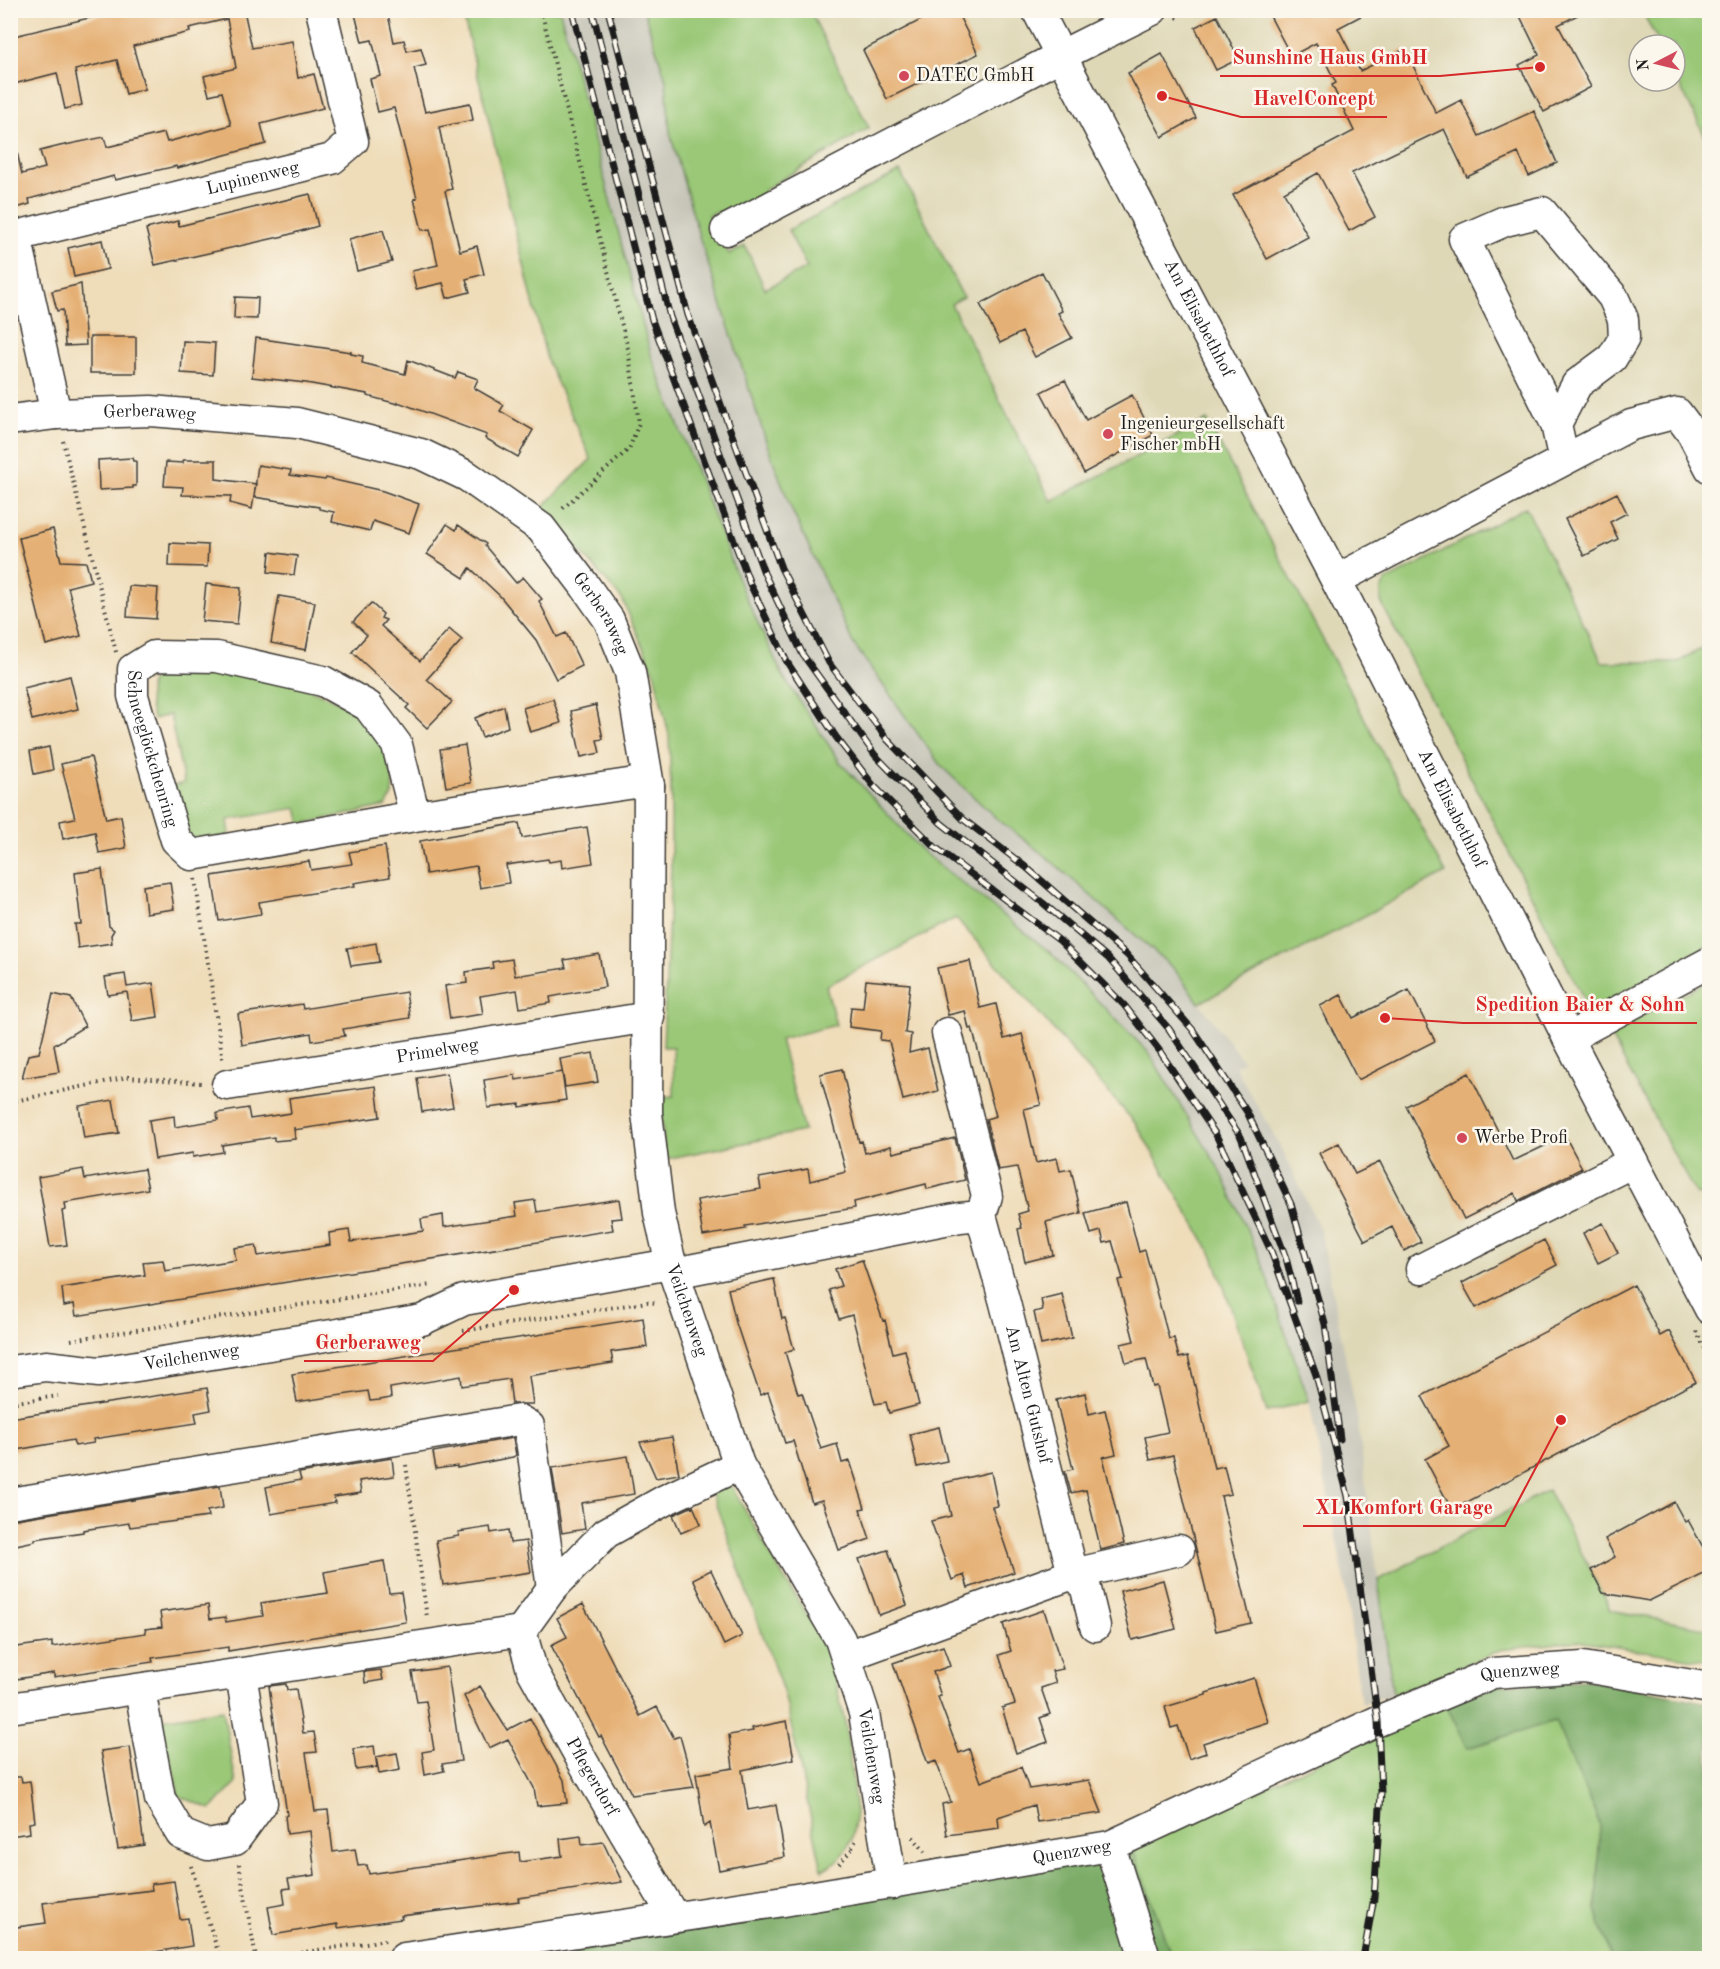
<svg xmlns="http://www.w3.org/2000/svg" width="1720" height="1969" font-family="'Old Standard TT',serif">
  <style>
    .built { fill: #dfd8b7 }
    .industrial { fill: #c6c5b8 }
    .green { fill: #9ac877; stroke: #5b724a; stroke-width: 1.5 }
    .forest { fill: #7bac68; stroke: #4c6442; stroke-width: 1.5 }
    .building { fill: #e5b074 }
    .lines { fill: none; stroke-linecap: round; stroke-linejoin: round }
    .minor-casing { stroke: #3c3934; stroke-width: 33 }
    .path { stroke: #3c3934; stroke-width: 4; stroke-dasharray: 1.5 4.5; stroke-linecap: butt }
    .minor { stroke: #fff; stroke-width: 30 }
    .rail-casing { stroke: #1c1c1c; stroke-width: 7 }
    .rail { stroke: #fbf7ec; stroke-width: 4.5; stroke-dasharray: 14; stroke-linecap: butt }
    .poi-dot { fill: #d1495b; stroke: #fbf7ec; stroke-width: 2 }
    .labels { text-anchor: middle; dominant-baseline: central; stroke-width: 5; stroke-linejoin: round; paint-order: stroke }
    .poi-label { font-size: 18px; fill: #1c1c1c; stroke: #fbf7ec; text-anchor: start }
    .street-label { font-size: 18px; fill: #1c1c1c; stroke: #fbf7ec }
    .leader { fill: none; stroke: #d62828; stroke-width: 2 }
    .callout-dot { fill: #d62828; stroke: #fbf7ec; stroke-width: 2 }
    .callout-label { font-size: 20px; text-anchor: middle; font-weight: bold; fill: #d62828; stroke: #fbf7ec; stroke-width: 5; stroke-linejoin: round; paint-order: stroke }
  </style>
  <rect width="100%" height="100%" fill="#fbf7ec"/>
  <filter id="ink" filterUnits="userSpaceOnUse"><feTurbulence type="fractalNoise" baseFrequency=".0167" numOctaves="2"/><feDisplacementMap in="SourceGraphic" scale="12" xChannelSelector="R" yChannelSelector="G"/><feConvolveMatrix kernelMatrix="1 2 1 2 8 2 1 2 1" color-interpolation-filters="sRGB"/></filter>
  <filter id="wash" filterUnits="userSpaceOnUse"><feTurbulence type="fractalNoise" baseFrequency=".008" numOctaves="4" result="noise"/><feDisplacementMap in="SourceGraphic" scale="24" xChannelSelector="R" yChannelSelector="G"/><feGaussianBlur stdDeviation="1.35" result="paint"/><feColorMatrix in="noise" values="0 0 0 0 0 0 0 0 0 0 0 0 0 0 0 0 0 1.4 0 .05"/><feComposite in="paint" operator="in"/></filter>
  <g filter="url(#wash)">
    <rect width="100%" height="100%" fill="#efddba"/>
    <!-- built -->
    <path class="built" d="M644,11H1642L1660,45H1639V81H1675V76L1710,144L1709,1661L1577,1641L1500,1650L1393,1695L1357,1415L1320,1229L1283,1151L1235,1066L1242,1061L1175,970L791,508Z"/>
    <!-- industrial -->
    <path class="industrial" d="M560,11H644L666,80L670,133L700,239L768,447L791,508L853,643L940,765L996,818L1049,859L1175,970L1243,1061L1235,1066L1283,1151L1320,1229L1357,1415L1393,1695L1361,1704L1344,1578L1309,1401L1261,1260L1221,1171L1149,1053L1051,953L924,853L840,762L783,676L742,589L651,355Z"/>
    <!-- green -->
    <path class="green" d="M462,11H560L651,355L742,589L783,676L840,762L924,853L1051,953L1149,1053L1221,1172L1261,1260L1309,1401L1267,1412L1213,1256L1136,1124L956,918L826,986L836,1025L780,1039L804,1131L665,1159L660,1097L674,1096L673,1047H663L671,869V791L669,735L654,672L622,599L542,508L591,459L547,360Z
      M644,11H810L869,128L765,189L767,196L730,217L716,212L708,215L729,254L745,246L765,289L807,268L788,230L900,171L963,297L951,304L1051,501L1207,420L1446,873L1199,1003L1175,970L1049,859L996,818L940,765L853,643L791,508L768,447L700,239L670,133L666,80Z
      M1642,11H1709V144L1675,76V45H1660Z
      M1526,507L1602,662H1678L1709,644V945L1602,1004L1586,1003L1381,602V589L1386,581Z
      M173,666L290,681L353,708L379,737L393,778L392,796L386,806L301,824L297,808L228,820L230,835C221,837 210,840 201,840C178,839 176,803 172,786L184,783L170,715L153,719C149,705 144,682 159,672C163,669 169,667 173,666Z
      M1709,981V1192L1696,1195L1609,1033Z
      M728,1480L785,1580L821,1637L833,1671L846,1726L856,1813L852,1839L839,1860L822,1870L785,1697L711,1491Z
      M1548,1490L1603,1593L1610,1610L1709,1629V1661L1577,1641L1500,1650L1393,1695L1378,1580Z
      M1446,1704L1468,1748L1555,1720L1600,1824L1596,1909L1611,1958H1172L1132,1847Z
      M223,1710L236,1783L211,1809L179,1796L160,1719Z"/>
    <!-- forest -->
    <path class="forest" d="M1588,1680L1709,1703V1958H1611L1596,1909L1600,1824L1555,1721L1467,1748L1446,1704L1498,1685Z
      M1132,1847L1172,1958H474Z"/>
    <g id="blocks">
      <!-- building -->
      <path class="building" d="M122,10H244L252,48L292,41L298,78L314,74L323,108L261,124L266,144L177,168L176,166L115,180L114,176L29,199L30,204L10,210V153L17,152L22,174L45,168L40,151L60,146L104,137L107,147L164,133L167,142L231,125L222,92L209,95L204,76L236,68L227,19L189,28L190,32L133,46L145,89L126,94L117,60L75,70L82,105L65,109L57,73L10,85V37Z
        M354,10H387L394,42L404,40L407,51L421,48L426,65L414,68L425,112L470,103L473,120L439,127L452,189L445,191L460,251L477,246L484,274L466,279L470,292L447,298L443,283L416,289L412,271L438,265L430,229L422,230L414,199L417,198L394,108L378,112L370,79L381,76L372,40L362,42Z
        M917,10H956L978,54L887,99L863,50L921,20Z
        M1281,10H1372L1338,28L1360,71L1405,49L1436,113L1461,100L1479,136L1534,111L1557,163L1529,176L1518,153L1467,177L1444,129L1352,173L1375,217L1349,231L1318,173L1284,192L1308,237L1267,259L1233,195L1354,131L1332,85L1336,83L1316,43L1291,56L1270,16Z
        M1517,10H1587L1558,25L1591,87L1544,112L1519,65L1539,55Z
        M1217,16L1239,59L1216,70L1195,27Z
        M1162,54L1196,118L1162,137L1128,73Z
        M310,194L318,226L284,236L155,265L146,229L178,221L179,226Z
        M383,230L392,262L357,271L349,239Z
        M102,240L108,269L74,277L68,248Z
        M1042,272L1062,311L1058,313L1072,338L1035,357L1022,332L1000,343L980,304Z
        M81,284L86,345L65,346L63,310L57,311L52,291Z
        M235,297L258,298L257,319L234,318Z
        M90,337H136V373H90Z
        M256,338L351,352V354L363,356L362,363L405,374L408,360L455,378L458,372L478,379L474,388L504,405L500,411L533,430L518,457L485,438L487,435L398,402V404L367,396V394L306,383L252,377Z
        M183,341L215,343L213,375L181,373Z
        M1065,380L1086,420L1132,395L1153,435L1084,473L1041,392Z
        M132,458L133,461H136V486H133V488L99,490L98,460Z
        M183,460H216V479L256,484L252,509L230,503L231,496L182,495L183,487L164,486L166,462L183,463Z
        M258,465L291,470L290,475L325,480L326,478L383,491L419,504L409,533L373,521L370,531L332,522L334,512L319,509V507L254,497Z
        M1617,493L1627,513L1610,522L1618,539L1584,556L1565,519Z
        M447,524L456,530L458,525L486,544L485,546L516,583L523,577L542,599L539,601L557,637L566,633L582,666L556,679L536,640L500,596L470,568L464,578L427,554Z
        M53,529L61,561L86,562L91,581L68,587L81,636L46,645L19,538Z
        M170,543L208,545L207,567L169,566Z
        M270,552L297,556L294,575L268,572Z
        M206,584L241,588L237,624L202,621Z
        M129,586L158,588L156,619L127,617Z
        M279,596L315,602L306,650L271,643Z
        M371,603L383,614L381,618L386,620L381,626L420,661L449,629L462,640L427,679L452,702L427,728L406,708L409,705L352,652L367,635L353,622Z
        M70,676L78,709L32,720L24,688Z
        M553,699L561,723L530,732L523,708Z
        M596,705L603,739L597,740L600,753L581,757L571,711Z
        M504,706L508,727L482,737L475,718Z
        M465,745L471,783L446,787L440,749Z
        M49,747L53,770L34,774L30,751Z
        M91,757L106,819L121,816L126,848L99,853L95,832L63,839L60,821L75,818L61,764Z
        M519,823L522,838L587,827L593,863L562,868L561,860L549,862L548,859L506,865L509,883L480,888L476,866L426,874L420,841Z
        M385,846L390,877L354,883L355,886L259,902L261,914L219,921L212,876L309,861L311,870L352,864L349,852Z
        M102,869L109,926L114,930L111,935L112,943L78,948L75,924H81L75,873Z
        M170,882L174,909L146,913L143,886Z
        M376,943L379,962L351,966L347,948Z
        M599,954L605,987L550,997L551,1003L520,1008L517,990L480,996L483,1014L450,1019L445,986L467,983L466,972L493,968L492,962L512,959L515,976L566,968L564,960Z
        M970,961L980,1008L996,1004L1004,1039L1022,1034L1041,1105L1024,1109L1036,1163L1057,1158L1060,1171L1071,1169L1081,1213L1046,1222L1053,1255L1025,1262L1018,1229L1022,1228L1018,1214L1028,1211L1017,1167L998,1170L986,1119L996,1116L972,1028L969,1029L965,1011L948,1015L937,968Z
        M125,974L127,987L153,983L158,1017L132,1021L127,992L108,995L105,977Z
        M866,980L910,984L905,1033L911,1034L909,1053L928,1048L938,1091L903,1100L889,1041L880,1040L881,1031L849,1027L851,1007L863,1008Z
        M1409,990L1435,1041L1358,1080L1320,1006L1341,995L1353,1018Z
        M406,992L410,1018L343,1029L345,1036L312,1041L311,1033L242,1045L238,1014L302,1004L303,1009Z
        M53,994L71,998L85,1026L54,1045L59,1072L22,1078L28,1055L39,1053Z
        M593,1053L598,1082L565,1087L560,1059Z
        M842,1069L859,1142L862,1141L865,1153L891,1146L893,1153L955,1138L965,1180L927,1189L926,1184L854,1202L855,1208L745,1226L746,1229L703,1236L697,1200L761,1189L759,1178L808,1169L810,1181L846,1172L820,1074Z
        M562,1072L566,1100L520,1107V1104L488,1108L484,1080L515,1075L516,1080Z
        M447,1073L453,1107L422,1112L417,1078Z
        M1469,1073L1513,1161L1565,1136L1582,1168L1518,1201L1515,1193L1464,1219L1406,1106Z
        M376,1086L380,1117L294,1130V1127L295,1139L274,1141V1137L222,1145L223,1152L193,1157V1153L155,1159L149,1120L174,1116L175,1127L218,1120L217,1113L248,1108L250,1119L291,1113L289,1098Z
        M113,1100L119,1133L84,1138L79,1106Z
        M1339,1143L1355,1174L1380,1162L1421,1242L1404,1251L1392,1227L1365,1241L1319,1153Z
        M83,1169L85,1179L144,1169L148,1189L65,1203L66,1210L62,1211L67,1245L50,1247L38,1177Z
        M619,1199L622,1218L611,1219L613,1230L76,1316L74,1304L64,1306L62,1288L145,1275L143,1262L163,1260L165,1271L236,1260L234,1248L256,1245L258,1256L330,1245L329,1233L349,1230L351,1242L423,1231L421,1219L443,1215L444,1227L517,1216L515,1203L535,1200L537,1212Z
        M1126,1202L1139,1252L1145,1250L1169,1339L1174,1338L1179,1358L1188,1356L1214,1468L1224,1466L1231,1494L1221,1496L1251,1623L1216,1631L1173,1455L1150,1460L1145,1437L1168,1432L1157,1386L1153,1387L1146,1359L1126,1363L1121,1344L1134,1341L1118,1280L1123,1279L1112,1241L1104,1243L1101,1231L1091,1234L1085,1213Z
        M1603,1223L1618,1253L1598,1263L1583,1233Z
        M1544,1240L1557,1265L1476,1308L1462,1283Z
        M862,1260L883,1321L885,1320L893,1353L905,1350L919,1405L889,1413L886,1402L875,1404L852,1315L839,1319L829,1290L841,1286L835,1269Z
        M774,1279L782,1319L785,1318L794,1349L785,1352L798,1394L802,1393L821,1449L837,1444L842,1463L850,1461L865,1508L860,1509L870,1539L839,1550L822,1500L812,1503L793,1441L785,1443L768,1392L760,1395L736,1323L728,1289Z
        M1634,1285L1660,1336L1669,1331L1696,1382L1452,1510L1425,1459L1449,1446L1422,1396Z
        M1062,1294L1072,1338L1041,1345L1034,1312L1043,1310L1041,1299Z
        M643,1318L647,1347L611,1352L613,1363L529,1376L533,1404H512L509,1379L462,1386L461,1376L390,1388L391,1398L380,1400L370,1401L368,1391L297,1402L292,1374Z
        M207,1388L211,1410L195,1413L197,1423L93,1439L94,1443L75,1446L73,1440L10,1451V1418Z
        M1085,1393L1089,1414L1105,1410L1116,1454L1103,1457L1124,1544L1101,1550L1086,1490L1071,1493L1065,1471L1073,1469L1056,1400Z
        M939,1427L947,1461L917,1467L910,1434Z
        M672,1437L679,1474L656,1478L640,1442Z
        M513,1438L516,1455L513,1457L457,1468V1466L436,1469L433,1452Z
        M628,1456L634,1494L581,1503L585,1529L562,1533L552,1468Z
        M392,1458L394,1476L359,1481L361,1493L334,1497L335,1503L271,1514L266,1487L301,1480L299,1473Z
        M991,1472L998,1506L992,1507L1014,1572L968,1588L964,1575L952,1580L931,1521L951,1516L944,1483Z
        M220,1486L223,1508L207,1511L208,1517L130,1527L129,1523L83,1530V1532L35,1539V1541L16,1545L15,1540L10,1541V1520Z
        M1674,1502L1685,1522L1688,1520L1710,1560V1571L1649,1601L1603,1593L1591,1570L1615,1557L1605,1539Z
        M693,1506L701,1524L681,1533L673,1515Z
        M490,1527L491,1533L508,1530L510,1543L526,1541L531,1572L443,1585L436,1540L459,1536L458,1532Z
        M888,1550L907,1605L879,1615L859,1559Z
        M384,1561L389,1593L401,1592L406,1622L228,1651V1647L152,1658L153,1662L54,1677V1673L10,1680V1648L52,1642V1647L146,1633L145,1629L162,1627L160,1612L208,1605L210,1619L225,1617L226,1622L263,1616L261,1603L328,1593L324,1572Z
        M711,1570L742,1636L724,1645L693,1579Z
        M1163,1580L1176,1629L1132,1640L1120,1591Z
        M583,1604L640,1716L657,1707L674,1738L680,1736L694,1787L632,1795L601,1736L599,1737L551,1645L567,1637L557,1618Z
        M1044,1610L1063,1669L1052,1671L1056,1683L1041,1688L1050,1714L1040,1718L1048,1742L1016,1753L1002,1708L1015,1704L999,1655L1011,1651L1003,1624Z
        M943,1646L950,1666L933,1672L941,1696L938,1697L959,1753L969,1749L981,1782L1021,1767L1029,1789L1089,1780L1102,1813L1037,1822L1034,1805L998,1817L999,1828L947,1835L942,1804L951,1802L936,1761L928,1764L893,1663Z
        M447,1667L461,1761L442,1764L444,1771L425,1775L422,1752L434,1750L426,1701L417,1702L412,1672Z
        M381,1670L383,1680L365,1683L364,1672Z
        M1254,1678L1268,1722L1203,1743L1206,1753L1189,1759L1178,1726L1171,1728L1165,1707L1206,1695V1693Z
        M286,1684L287,1690L296,1689L303,1733L314,1732L317,1752L306,1753L315,1811L328,1810L333,1852L355,1849L358,1866L367,1865L369,1874L519,1852L520,1862L562,1856L560,1839L581,1836L582,1845L603,1842L622,1882L518,1898L519,1901L401,1916L402,1919L338,1928V1924L273,1935L268,1907L285,1904L283,1889L290,1888L288,1879L315,1875L310,1831L287,1834L285,1816L287,1815L269,1686Z
        M480,1686L507,1730L530,1718L564,1780L567,1803L537,1806L534,1788L508,1739L489,1748L464,1696Z
        M787,1721L794,1759L742,1770L748,1810L776,1805L785,1857L719,1870L710,1823L704,1827L696,1774L733,1768L729,1735L753,1731L752,1728Z
        M374,1746L377,1767L356,1770L353,1749Z
        M130,1747L144,1845L118,1849L101,1751Z
        M397,1753L400,1770L379,1774L376,1757Z
        M10,1777H21L22,1782L30,1781L35,1822L29,1823L30,1833L10,1836Z
        M174,1881L180,1919L188,1918L192,1946L124,1957V1959H10V1928L46,1923L43,1903L152,1890L151,1884Z"/>
    </g>
  </g>
  <g filter="url(#ink)">
    <use href="#blocks" fill-opacity="0" stroke="#3c3934" stroke-width="1.5"/>
    <g class="lines">
      <!-- minor casing -->
      <g class="minor-casing">
        <g id="minor">
          <path id="s1" d="M1037,10L1336,580L1568,1038L1710,1309"/>
          <path d="M726,230L1060,56L1152,10"/>
          <path id="s2" d="M56,414L16,236L332,159L353,141L321,10"/>
          <path id="s3" d="M10,420L56,414L151,411L297,423L421,454L467,476L541,528L585,586L609,620L630,672L649,786L647,1113L659,1213L671,1264L739,1465L840,1639L864,1713L892,1884"/>
          <path d="M1556,424L1464,239L1505,221L1542,212L1613,297L1623,319L1624,338L1612,358L1577,384L1556,424L1561,447"/>
          <path d="M1336,580L1631,425L1677,413L1692,433L1710,468"/>
          <path id="s4" d="M415,816L397,745L368,706L323,681L217,657L154,656L133,669V696L176,840L192,855L415,816L635,783L649,786"/>
          <path d="M947,1033L987,1196L981,1215"/>
          <path d="M1568,1038L1710,962"/>
          <path id="s5" d="M227,1085L649,1017"/>
          <path d="M1421,1269L1633,1162"/>
          <path id="s6" d="M674,1273L960,1217L981,1215L1005,1303L1073,1574L863,1650L847,1658"/>
          <path id="s7" d="M10,1371L46,1366L99,1372L382,1327L422,1320L464,1300L671,1264"/>
          <path d="M10,1503L519,1420L529,1426L552,1588"/>
          <path d="M1095,1626L1085,1585L1073,1574L1179,1550"/>
          <path d="M521,1631L552,1588L606,1533L665,1500L739,1465"/>
          <path d="M140,1690L160,1799L181,1834L208,1845L235,1840L262,1803L241,1674"/>
          <path id="s8" d="M10,1708L521,1631L532,1670L583,1762L674,1917"/>
          <path d="M1110,1846L1145,1958"/>
          <path id="s9" d="M404,1958L784,1901L1110,1846L1378,1721L1493,1673L1583,1667L1710,1688"/>
        </g>
      </g>
      <!-- path -->
      <path class="path" d="M541,10L628,349L639,423L629,449L560,511
        M1176,18L1189,10
        M63,441L116,652
        M195,879L223,1061
        M10,1102L128,1077L202,1083
        M463,1331L647,1302L657,1303
        M1696,1331L1710,1358
        M71,1340L431,1285
        M10,1403L58,1396
        M406,1465L427,1618
        M913,1837L925,1852
        M852,1848L857,1838
        M239,1864L256,1958
        M839,1864L853,1848
        M191,1866L220,1958
        M265,1958L386,1940"/>
      <!-- minor -->
      <use href="#minor" class="minor"/>
      <!-- rail casing -->
      <g class="rail-casing">
        <path id="rail" d="M572,10L652,320L750,584L787,662L836,737L873,785L935,847L1060,941L1124,1005L1159,1050L1216,1135L1271,1251L1316,1375L1348,1496L1378,1721L1381,1793L1374,1898L1363,1958
          M592,10L670,317L764,573L803,655L875,755L941,823L1043,903L1108,958L1169,1029L1241,1137L1286,1258L1297,1301
          M608,10L688,315L781,568L829,663L887,739L963,819L1027,868L1127,955L1193,1030L1247,1112L1291,1204L1325,1324L1340,1439"/>
      </g>
      <!-- rail -->
      <use href="#rail" class="rail"/>
    </g>
  </g>
  <!-- markers -->
  <g class="poi-dot">
    <circle cx="904" cy="76" r="6"/>
    <circle cx="1108" cy="434" r="6"/>
    <circle cx="1462" cy="1138" r="6"/>
  </g>
  <g class="labels">
    <!-- poi labels -->
    <g class="poi-label">
      <text x="916" y="76">DATEC GmbH</text>
      <text x="1120" y="424">Ingenieurgesellschaft<tspan x="1120" dy="21">Fischer mbH</tspan></text>
      <text x="1474" y="1138">Werbe Profi</text>
    </g>
    <!-- street labels -->
    <g class="street-label">
      <text stroke="none"><textPath href="#s2" startOffset="426">Lupinenweg</textPath></text>
      <text stroke="none"><textPath href="#s1" startOffset="348">Am Elisabethhof</textPath></text>
      <text stroke="none"><textPath href="#s3" startOffset="140">Gerberaweg</textPath></text>
      <text stroke="none"><textPath href="#s3" startOffset="662">Gerberaweg</textPath></text>
      <text stroke="none"><textPath href="#s4" startOffset="452">Schneeglöckchenring</textPath></text>
      <text stroke="none"><textPath href="#s1" startOffset="900">Am Elisabethhof</textPath></text>
      <text stroke="none"><textPath href="#s5" startOffset="213">Primelweg</textPath></text>
      <text stroke="none"><textPath href="#s3" startOffset="1372">Veilchenweg</textPath></text>
      <text stroke="none"><textPath href="#s7" startOffset="183">Veilchenweg</textPath></text>
      <text stroke="none"><textPath href="#s6" startOffset="498">Am Alten Gutshof</textPath></text>
      <text stroke="none"><textPath href="#s9" startOffset="1162">Quenzweg</textPath></text>
      <text stroke="none"><textPath href="#s3" startOffset="1858">Veilchenweg</textPath></text>
      <text stroke="none"><textPath href="#s8" startOffset="680">Pflegerdorf</textPath></text>
      <text stroke="none"><textPath href="#s9" startOffset="676">Quenzweg</textPath></text>
    </g>
  </g>
  <!-- callouts -->
  <path class="leader" d="M1540 67L1440 76H1220M1162 96L1241 117H1387M1385 1018L1463 1023H1697M514 1290L433 1361H304M1561 1420L1505 1526H1303"/>
  <g class="callout-dot">
    <circle cx="1540" cy="67" r="6"/>
    <circle cx="1162" cy="96" r="6"/>
    <circle cx="1385" cy="1018" r="6"/>
    <circle cx="514" cy="1290" r="6"/>
    <circle cx="1561" cy="1420" r="6"/>
  </g>
  <g class="callout-label">
    <text x="1330" y="64">Sunshine Haus GmbH</text>
    <text x="1314" y="105">HavelConcept</text>
    <text x="1580" y="1011">Spedition Baier &amp; Sohn</text>
    <text x="368" y="1349">Gerberaweg</text>
    <text x="1404" y="1514">XL Komfort Garage</text>
  </g>
  <!-- margin -->
  <rect width="1720" height="1969" fill="none" stroke="#fbf7ec" stroke-width="36"/>
  <!-- north arrow -->
  <g transform="translate(1657 63) rotate(263)"><circle r="28" fill="#fbf7ec" stroke="#a29f99" stroke-width="1.5"/>
  <path d="M0-4.5L10 22L0 15L-10 22Z" fill="#d1495b"/>
  <text y="-9" font-size="16" font-weight="bold" text-anchor="middle" fill="#1c1c1c">N</text>
  </g>
</svg>
